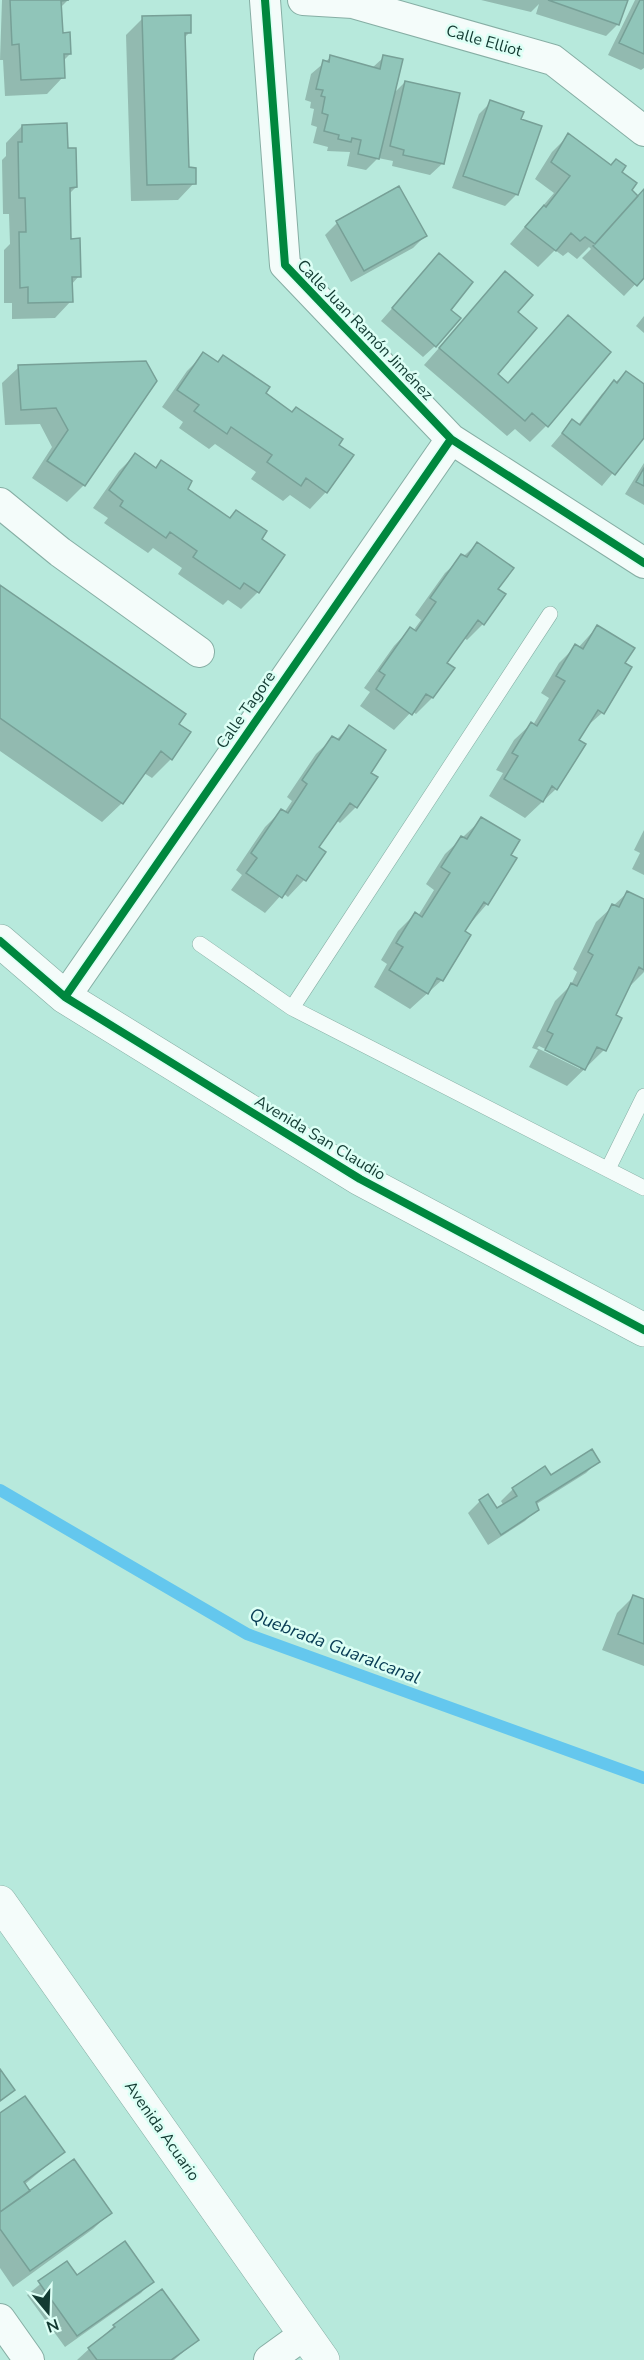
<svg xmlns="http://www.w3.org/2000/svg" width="644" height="2360" font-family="'Nunito Sans',sans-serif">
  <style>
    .shadow { fill: #0003; fill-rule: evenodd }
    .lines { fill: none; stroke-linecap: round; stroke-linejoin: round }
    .stream { stroke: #64c7ee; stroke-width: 12 }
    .building { fill: #90c5b9; stroke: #77a097; stroke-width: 1.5 }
    .service-casing { stroke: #86aea4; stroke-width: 16 }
    .minor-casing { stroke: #86aea4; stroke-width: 32 }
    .tertiary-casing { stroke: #86aea4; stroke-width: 34 }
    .service { stroke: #f4fcfa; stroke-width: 15 }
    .minor { stroke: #f4fcfa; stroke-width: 30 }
    .tertiary { stroke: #f4fcfa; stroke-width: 33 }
    .cycleway-casing { stroke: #dcfff5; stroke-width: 11 }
    .cycleway { stroke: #00873e; stroke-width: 8 }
    .labels { text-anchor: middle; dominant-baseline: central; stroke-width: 5; stroke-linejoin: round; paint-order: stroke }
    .street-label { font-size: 16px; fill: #133b32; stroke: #dcfff5 }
    .water-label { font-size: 18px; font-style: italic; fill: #083c54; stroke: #dcfff5 }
  </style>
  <rect width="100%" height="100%" fill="#b7e9dc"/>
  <!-- shadow -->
  <path class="shadow" d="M2,0H68L60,8L61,34L70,54L63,61V77L47,94L5,96L3,60H0Z
    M481,0H626L618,24L606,36L536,14L539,4L531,12Z
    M635,0H644V68L641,70L608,55Z
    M143,18L190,32L184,38L188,169L194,183L178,200L131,201L126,35Z
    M331,57L372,68L384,57L393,94L405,82L443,163L430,175L392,166L393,161L378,158L366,170L347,166L350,152L327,151L328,147L313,143L317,127L311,125L314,109L310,108L311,102L305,100L311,74Z
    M491,102L519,120L517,194L505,206L452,188L479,114Z
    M22,126L66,149L76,187L69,194L70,240L79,276L71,285V301L55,318L12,319V303H4V250L10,244L9,214H3L2,160L6,156V143Z
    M569,135L620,172L630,190L638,198L644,191V275L624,296L582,258L591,249L589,247L577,259L568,252L563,256L555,250L538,267L510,244L554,193L535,179L552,152Z
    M398,188L425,236L413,248L351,282L325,235L337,223Z
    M439,255L449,310L435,346L423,357L381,321Z
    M505,273L516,313L496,374L507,384L552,334L547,425L530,442L515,429L507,436L424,365Z
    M644,316V333L636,326Z
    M204,354L264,394L326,492L310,509L290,495L283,501L251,479L256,472L215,444L209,449L179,428L183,422L162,407L187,371Z
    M145,363L84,485L67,502L32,478L52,447L40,424L5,425L2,383L19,367Z
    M626,373L644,386V435L602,486L551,446L572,421L578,425L602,394Z
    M135,455L154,469L161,462L185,489L228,519L236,511L260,539L283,555L258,592L241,609L228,600L223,605L178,574L182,568L153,548L148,553L104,523L108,518L93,508L119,471Z
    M644,463V505L625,494Z
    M477,544L496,590L483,624L467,640L464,638L445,664L453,668L432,698L416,714L412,711L394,730L360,706L370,692L364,688L394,646L410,629L413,631L421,620L415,615L445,573Z
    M0,587L177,724L171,759L152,778L144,773L122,803L102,822L0,751Z
    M597,627L602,713L585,728L577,741L556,789L525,818L489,796L503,773L496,770L514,740L531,724L533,725L549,698L541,693L559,663L576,646L578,648Z
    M349,727L369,773L356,807L340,823L336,820L317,848L324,852L304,880L288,897L283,893L265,913L231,890L242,875L236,870L265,827L281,811L284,813L292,801L287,797L316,754L333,738L336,740Z
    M482,819L487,904L463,932L442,980L410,1009L374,987L387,964L381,960L398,931L415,914L418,916L434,890L426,884L445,854Z
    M644,830V875L632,869L640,853L634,850Z
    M628,892L644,900V972L629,987L614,1015L620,1019L604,1050L567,1086L529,1067L538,1050L532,1048L555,1001L571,985L577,972L573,969L596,922ZM539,1046L580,1066V1069L537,1048Z
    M598,1461L586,1473L535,1505L537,1509L525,1521L488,1545L468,1513L480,1501L496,1510L504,1506L501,1501L513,1489Z
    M633,1597L644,1601V1666L602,1650L617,1613Z
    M0,2115L63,2152L24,2185L30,2193L110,2213L93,2229L13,2287L0,2268Z
    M66,2263L77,2277L152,2281L141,2293L65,2347L27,2295Z
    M114,2326L197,2340L174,2360H77Z"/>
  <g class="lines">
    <!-- stream -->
    <path class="stream" d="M0,1490L247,1634L644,1778"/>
  </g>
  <!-- building -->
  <path class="building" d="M10,0H69L61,1L63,33L70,32L71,54H64L65,78L21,80L19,44L12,45Z
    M548,0H628L619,25Z
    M640,0H644V54L619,43Z
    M191,15V33H185L189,167L196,168V184L147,185L142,16Z
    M330,55L380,69L383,55L403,59L379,159L358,154L361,140L352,138L351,142L338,139L339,135L324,131L328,115L322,113L325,97L321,96L323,90L316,89L323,60L329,62Z
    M405,81L460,93L444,164L403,155L404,150L390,146Z
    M490,100L524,112L521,119L542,126L518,195L463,176Z
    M67,123L68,148H76L77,187L70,188L71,239L80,238L81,277H72L73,302L28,303V287L20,288L19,232H26L25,198H19L18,142H22V125Z
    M568,133L611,165L616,159L626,166L622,172L637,183L632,190L638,196L595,244L585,237L580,241L571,233L556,251L525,227L544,205L546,207L570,176L551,162Z
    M399,186L427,236L364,271L336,221Z
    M644,189V278L637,286L593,246Z
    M439,253L473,282L451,310L461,318L436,347L392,308Z
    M505,271L533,295L518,312L537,328L498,374L508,383L568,315L611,352L548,427L532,413L525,421L439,348Z
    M203,352L218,362L223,355L270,387L266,393L292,412L296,407L343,439L339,445L354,455L327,493L306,478L301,486L267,462L272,455L231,427L227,434L194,411L199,405L177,390Z
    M146,361L157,381L85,486L47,461L68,430L56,408L21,410L18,365Z
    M626,371L644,384V438L615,475L562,433L572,419L580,425L614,380L617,383Z
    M135,453L156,468L161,460L192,481L188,489L230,518L236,510L267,531L262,539L285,555L259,593L244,583L240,589L193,557L197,551L170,532L166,538L120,506L123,501L109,490Z
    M644,468V486L636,482Z
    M477,542L514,568L498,589L506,594L484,625L478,620L447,663L455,668L433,698L426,694L412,715L376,689L385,675L379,671L410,627L416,631L436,602L430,598L461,554L467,557Z
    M0,585L186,714L179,724L191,732L172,760L161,751L123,804L0,718Z
    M597,625L635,648L625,663L632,667L604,714L598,710L579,740L586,744L557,790L552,786L543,802L504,779L518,756L512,753L531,722L537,726L565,681L556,676L575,644L583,649Z
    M349,725L386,750L371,773L378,777L357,808L350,803L319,847L326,852L306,881L297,875L282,898L246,873L257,858L251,853L281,809L288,813L307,784L302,780L332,736L339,740Z
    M481,817L520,840L511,855L517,858L488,905L484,902L465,931L471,935L443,981L437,978L428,994L389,970L403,947L396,943L415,912L422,917L450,873L441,867L461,836L467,839Z
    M627,891L644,899V970L639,967L616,1015L622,1018L606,1051L597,1047L585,1070L545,1050L553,1034L547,1031L571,983L577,986L593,955L588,952L612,904L619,907Z
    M592,1449L600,1462L536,1502L539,1510L501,1535L479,1500L488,1494L497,1508L517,1496L512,1488L545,1466L551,1475Z
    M633,1595L644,1599V1644L618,1634Z
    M0,2069L15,2090L0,2101Z
    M25,2096L65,2152L24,2182L30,2191L0,2212V2113Z
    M74,2159L112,2213L30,2271L0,2229V2212Z
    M125,2241L154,2282L77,2336L38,2281L67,2261L77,2275Z
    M162,2289L199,2340L171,2360H97L88,2348L115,2327L113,2325Z"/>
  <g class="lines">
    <!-- service casing -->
    <g class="service-casing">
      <path id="service" d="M200,944L292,1008L550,614
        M292,1008L644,1188
        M608,1169L644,1096"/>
    </g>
    <!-- minor casing -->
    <g class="minor-casing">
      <path id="minor" d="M265,0L285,265L451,439L644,563
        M303,0L353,3L553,60L644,131
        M0,503L60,552L199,652
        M65,997L451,439
        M0,2319L29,2360
        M269,2360L305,2334"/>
    </g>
    <!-- tertiary casing -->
    <g class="tertiary-casing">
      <path id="tertiary" d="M0,941L65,997L360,1179L644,1330
        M0,1902L323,2360"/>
    </g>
    <!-- service -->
    <use href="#service" class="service"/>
    <!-- minor -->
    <use href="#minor" class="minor"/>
    <!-- tertiary -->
    <use href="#tertiary" class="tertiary"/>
    <!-- cycleway casing -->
    <g class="cycleway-casing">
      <path id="cycleway" d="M265,0L285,265L451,439L644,563
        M0,941L65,997L360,1179L644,1330
        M65,997L451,439"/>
    </g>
    <!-- cycleway -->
    <use href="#cycleway" class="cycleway"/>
  </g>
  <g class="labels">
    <!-- street labels -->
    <g class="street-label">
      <text transform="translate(484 41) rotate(16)">Calle Elliot</text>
      <text transform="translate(365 330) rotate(46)">Calle Juan Ramón Jiménez</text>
      <text transform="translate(246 710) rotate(-55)">Calle Tagore</text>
      <text transform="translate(320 1138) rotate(31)">Avenida San Claudio</text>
      <text transform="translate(162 2131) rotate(55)">Avenida Acuario</text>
    </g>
    <!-- water labels -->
    <g class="water-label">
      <text transform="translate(335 1646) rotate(21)">Quebrada Guaralcanal</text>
    </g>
  </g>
  <!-- north arrow -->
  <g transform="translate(48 2312) rotate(161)" stroke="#dcfff5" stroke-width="4.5" paint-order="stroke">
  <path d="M0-4.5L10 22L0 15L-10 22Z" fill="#133b32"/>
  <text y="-9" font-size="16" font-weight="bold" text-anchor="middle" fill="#133b32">N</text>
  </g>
</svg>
